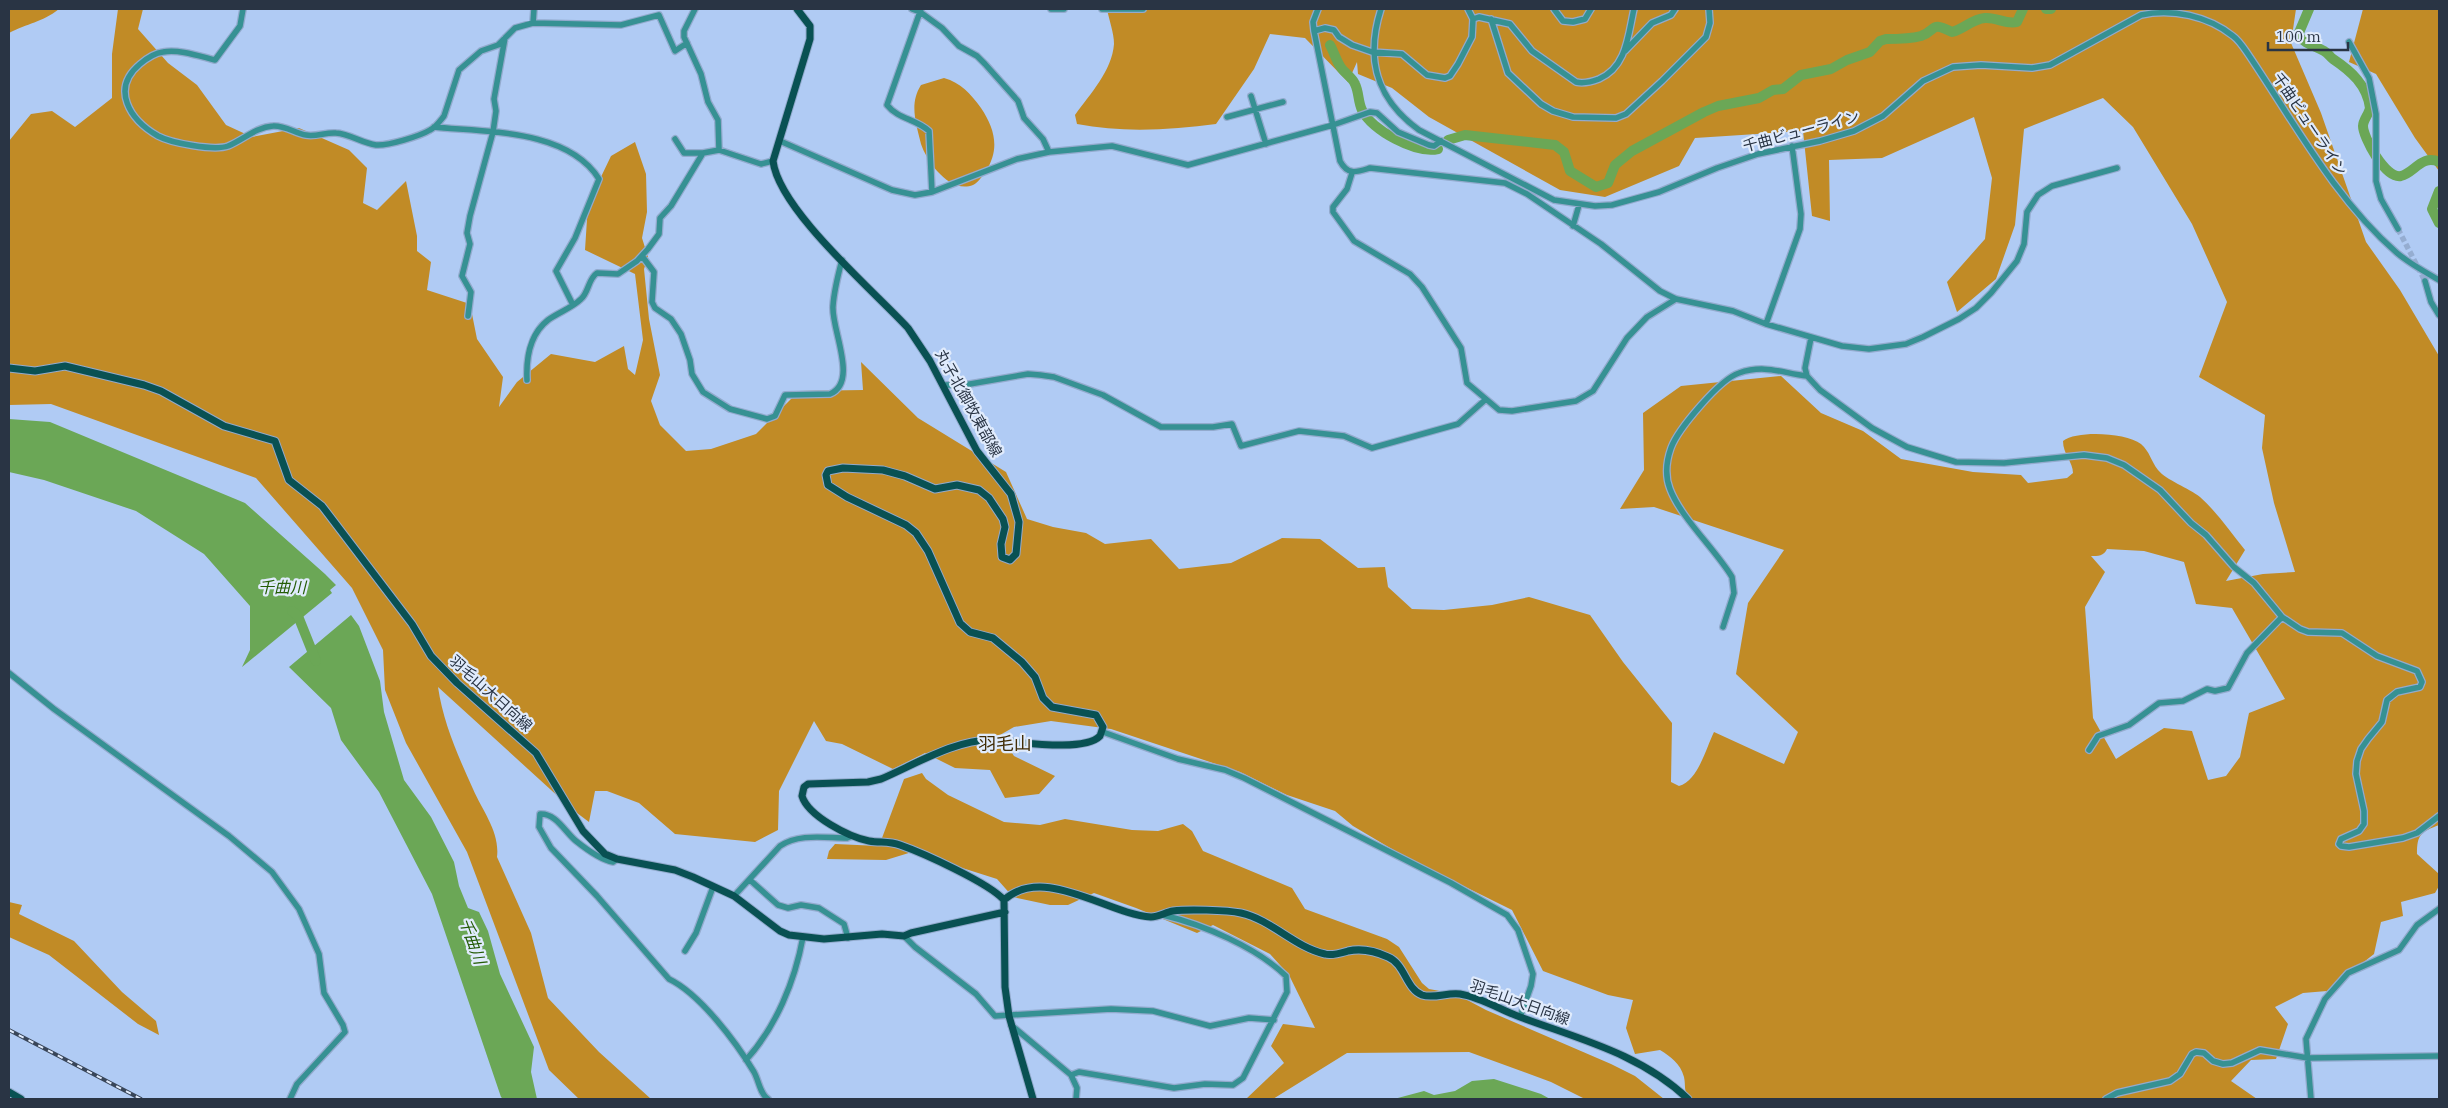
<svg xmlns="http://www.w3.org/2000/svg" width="2448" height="1108" font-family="'IBM Plex Serif','Noto Sans JP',serif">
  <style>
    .forest { fill: #c18b26; fill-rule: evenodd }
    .water { fill: #6ba756 }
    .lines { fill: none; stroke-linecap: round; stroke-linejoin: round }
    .stream { stroke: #6ba756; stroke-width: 2 }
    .river { stroke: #6ba756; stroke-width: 10 }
    .minor-tunnel { stroke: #95add1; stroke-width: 5.5; stroke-dasharray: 5.5 3; stroke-linecap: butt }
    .minor-casing { stroke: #92aacd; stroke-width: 8 }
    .major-casing { stroke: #92aacd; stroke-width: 9 }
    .minor { stroke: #369193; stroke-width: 5.5 }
    .major { stroke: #095153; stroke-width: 7 }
    .rail-casing { stroke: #394659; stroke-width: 4 }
    .rail { stroke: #e0ebfc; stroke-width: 2; stroke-dasharray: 5.5; stroke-linecap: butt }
    .labels { text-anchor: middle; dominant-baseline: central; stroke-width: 4.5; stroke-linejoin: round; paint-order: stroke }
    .street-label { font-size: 15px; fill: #293444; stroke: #e0ebfc }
    .water-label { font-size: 16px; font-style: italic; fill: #245c06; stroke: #e0ebfc }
    .quarter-label { font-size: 18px; fill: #412c05; stroke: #e0ebfc }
  </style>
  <rect width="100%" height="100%" fill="#b0cbf4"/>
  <!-- forest -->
  <path class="forest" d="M9,9H59C41,23 28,23 9,33Z
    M118,9H143L138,29L168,63L197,85L226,125L252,137L299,128L349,150L367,168L363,203L377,210L406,181L417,236V251L431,262L427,290L470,304L477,339L503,377L499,407L517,382L551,354L595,362L624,346L628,369L635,375L643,340L635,274L585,250L588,204L611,156L635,142L646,174L647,212L642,238L648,257L644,269L649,319L660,375L651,401L660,425L686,451L711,449L756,434L799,391L863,390L861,362L918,418L1006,472L1027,519L1053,527L1086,533L1105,544L1151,539L1179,569L1231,563L1282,538L1320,539L1358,568L1385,567L1388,587L1412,609L1444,610L1492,605L1529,597L1590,615L1623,662L1672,723L1671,782L1679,786C1698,781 1706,748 1714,732L1784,764L1798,732L1736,674L1748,603L1784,550L1654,507L1620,509L1644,470L1643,413L1681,386L1781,376L1821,413L1863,431L1901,459L1973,472L2021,475L2028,483L2067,478L2073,473C2073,462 2063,454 2063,441C2078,430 2126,433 2141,444C2150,452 2151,461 2158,470C2166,480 2189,488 2200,497C2217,512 2231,533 2245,550L2226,581L2263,574L2295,572L2274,503L2262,448L2265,415L2199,377L2227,302L2192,224L2133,127L2103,98L2024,129L2015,225L1996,279L1957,312L1947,282L1985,239L1992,178L1974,117L1882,158L1829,160L1830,221L1812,216L1803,131L1695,138L1679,166L1605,197L1560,190L1429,117L1392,88L1358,74L1357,62L1348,82L1305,38L1270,34L1254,69L1216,124C1171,130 1122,133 1077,124L1075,115C1090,94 1112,71 1114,44C1114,33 1109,20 1107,9H2296L2291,43L2321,113L2366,242L2400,290L2439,356V825C2421,832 2417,834 2417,854L2439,874V886L2435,893L2401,902L2403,916L2381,922L2374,954L2327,991L2303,993L2275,1007L2288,1024L2276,1059L2251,1060L2231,1081L2257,1099H1690C1683,1091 1686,1086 1684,1077C1680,1063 1671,1057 1660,1050L1635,1054L1626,1028L1633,1000L1608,995L1543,971L1512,910L1407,858L1353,826L1335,811L1287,795L1240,772L1111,729L1051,721L1014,727L1000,735L1014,756L1055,776L1039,794L1005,798L990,770L955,768L925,753L893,769L842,744L826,741L814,721L779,791L778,830L755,842L675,834L639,803L607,791H595L589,822L573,810L438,687C443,722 458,756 473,789C483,812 500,832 497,857L531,933L548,998L599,1052L651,1099H579L549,1070L467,852L406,743L385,690L383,650L352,588L256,478L51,404L9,405V141L31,114L52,111L75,127L112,98V54ZM2107,549L2144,551L2184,562L2196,604L2232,608L2285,699L2249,713L2240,757L2226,776L2208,780L2192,731L2164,728L2116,759L2093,718L2085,607L2105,572L2091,556C2098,556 2104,556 2107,549Z
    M2363,9H2439V171L2415,138L2376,74L2349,62Z
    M944,78C961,83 970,93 981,108C995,129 1000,149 986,171C983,175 978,183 973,185C950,194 927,162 921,144C916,123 909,104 921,85Z
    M922,773L926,779L948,795L1004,822L1040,825L1065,819L1132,830L1158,831L1183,824L1192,831L1203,851L1292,888L1305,909L1387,939L1399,947L1422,983L1429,989L1456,994L1486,1010L1611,1064L1635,1076L1664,1099H1585L1551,1082L1469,1052L1347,1053L1273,1099H1246L1284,1063L1271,1046L1283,1024L1315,1028L1289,975L1270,954L1213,925L1197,933L1136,908L1094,893L1068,905H1050L1013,897L997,879L912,852L886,860L827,859L829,851L835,844L879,846L904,779Z
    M9,902L22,905L19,914L74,941L122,992L156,1021L159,1035L138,1024L49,955L9,937Z"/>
  <!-- water -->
  <path class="water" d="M9,419L50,422L245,503L325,574L336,585L330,590L332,593L242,667L250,650V606L204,554L136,511L44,480L9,472Z
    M351,615L359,626L380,681L384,712L404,780L431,817L454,862L459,886L468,908L479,912L488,931L500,974L534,1047L531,1072L537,1099H503L501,1097L432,894L379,792L341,740L331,708L289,667Z
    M1494,1079L1541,1094L1550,1099H1394L1424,1091L1434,1095L1455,1091L1472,1081Z"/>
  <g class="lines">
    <!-- stream -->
    <path class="stream" d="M463,1099H467"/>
    <!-- river -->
    <path class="river" d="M2046,9H2051
      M2309,9L2298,35C2306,45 2314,45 2324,51C2328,53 2330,57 2333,59C2351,71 2367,85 2370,108C2369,114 2363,120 2363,126C2363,137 2385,179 2401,176C2414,173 2422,154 2439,162
      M1330,45C1334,52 1336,60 1340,66C1344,73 1352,77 1355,84C1359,92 1358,102 1362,110C1371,130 1416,154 1438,149
      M1448,140L1465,135L1555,145L1564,152L1570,171L1596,187L1608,183L1615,165L1632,151L1704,112L1718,106L1759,98L1773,90L1783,89L1801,75L1831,69L1847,60L1870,52L1880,41L1886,39C1897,39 1910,39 1921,36C1938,30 1929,21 1952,32C1964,29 1972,19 1985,18C1997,17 2006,25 2017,22L2023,9
      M2439,191L2432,209L2439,223
      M292,611L298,616L316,661"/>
    <!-- minor-tunnel -->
    <path class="minor-tunnel" d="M2398,229L2425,281"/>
    <!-- minor casing -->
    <g class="minor-casing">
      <path id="minor" d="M243,9L240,26L215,60C199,56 179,49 163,52C154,53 146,59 140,64C110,89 130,120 158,136C171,143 214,151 228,146C243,140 256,127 273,126C284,125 295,133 306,135C316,137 326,132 336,133C350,134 362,143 376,145C388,146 420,136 430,130C436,127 440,121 444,116L459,70L481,51L498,45L515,28L533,23L621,25L659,15L675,51L687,43
        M695,9L684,31V37L701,74L708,102L718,120L719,150L761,164L773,161
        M912,9L920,12L942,28L959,46L977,56L985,64L1018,101L1024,118L1043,139L1049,152
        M921,9L887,105C898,119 916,119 929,131L932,192
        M1051,9H1064
        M1102,9H1143
        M1318,9L1313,22L1314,31L1340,161C1348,176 1357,172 1370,168L1505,183L1527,194L1601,244L1660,291L1676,299L1733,311L1766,324L1842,346L1869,349L1906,344L1923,337L1959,319L1976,308L1991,293L2017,261L2024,244L2027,212L2038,195L2052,186L2117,168
        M1381,9C1365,59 1376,99 1419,130L1554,200L1595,206L1612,205L1659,192L1717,168L1758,154L1820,141L1854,131L1883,116L1923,81L1953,67L1981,65L2032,68L2050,65L2141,15C2172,8 2208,16 2233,36C2240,41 2245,50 2250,57C2295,124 2336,200 2397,253C2410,264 2425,272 2439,280
        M1554,9L1563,21L1573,22L1585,19L1591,9
        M1473,19L1479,17L1510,24L1532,51L1576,82C1584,84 1591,82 1599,79C1627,67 1628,35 1634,9
        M1491,19L1508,73L1541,104L1553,111L1573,117L1616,118L1626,114L1662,81L1706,37L1710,23L1709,9
        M533,23L534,9
        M1314,31L1325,28L1334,30L1339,37L1352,45L1372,52L1402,54L1427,75L1445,78L1450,76L1458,64L1472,37L1473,19L1468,9
        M2349,42L2369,78L2376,114V181L2381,199L2398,229
        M1625,51L1652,23L1671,15L1675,9
        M1251,96L1266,144
        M1227,117L1283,102
        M434,127C484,132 568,129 599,179L575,238L556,271L573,305
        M675,139L684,153H703
        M780,141L892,190L915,195L932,192L1017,159L1049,152L1112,146L1188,165L1333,125L1370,112L1377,113L1398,132L1429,145L1434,146L1441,141
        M1352,173L1347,189L1333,207V212L1354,241L1410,274L1422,287L1461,348L1467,383L1499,410L1512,411L1576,401L1593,391L1627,338L1647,317L1676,299
        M1573,226L1579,205
        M642,256L654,272L652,302L655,308L671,319L681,334L690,360L692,374L703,392L730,409L767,419L775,416L785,395L830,394C859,382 831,329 833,306C834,291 838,275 842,260
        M2425,281L2431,302L2439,315
        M468,316L471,292L462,276L470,244L467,233L470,216L493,132L496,111L494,99L505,38
        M1766,324L1800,229L1801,214L1792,146
        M1811,338L1805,368L1807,376L1820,390L1872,428L1907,447L1956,462L2004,463L2084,455L2107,458L2124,465L2160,490L2191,523L2206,535L2234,567L2254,583L2282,617L2300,629L2308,632L2342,633L2377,656L2417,671L2422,682L2420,687L2397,692L2387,700L2382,722L2368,739L2361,749L2357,761L2356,774L2364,811V824L2359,831L2341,839L2339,844L2341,846L2349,847L2403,838L2417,833L2439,816
        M527,380C526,359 530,334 548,320C559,312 572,308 581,299C589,292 588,279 597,273L618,274L637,261L648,249L659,234L660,218L671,206L703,153L719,150
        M943,385H964L1028,374L1040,375L1054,377L1103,395L1161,427H1213L1232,424L1241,446L1299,431L1344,436L1372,448L1458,424L1485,400
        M1723,627L1734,593L1732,577C1715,549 1681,518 1670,489C1665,476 1666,462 1671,448C1678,429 1720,379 1739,373C1765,364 1782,373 1807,376
        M9,673L54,709L229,836L272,872L299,909L319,954L324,993L343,1025L345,1032L297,1084L290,1099
        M1103,732L1178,759L1225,770L1244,778L1451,883L1507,915L1518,930L1533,974L1531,986L1520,1017
        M2089,750L2098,736L2129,725L2159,703L2183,701L2207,689L2215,691L2228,688L2247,653L2282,617
        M617,859L613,862C601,860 586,849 576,841C565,832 556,813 540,814L539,827L551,848L597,896L669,979C700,994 736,1042 754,1072C759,1081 760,1094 768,1099
        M750,880L778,905L788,908L801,905L819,908L844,924L848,938
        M734,896L780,846C799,833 825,838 847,838L852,836
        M904,936L915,947L976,994L995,1016L1111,1009L1153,1011L1210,1026L1249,1018L1274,1020
        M685,951L696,933L713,887
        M1011,1025L1071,1075L1077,1088L1076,1099
        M746,1060C776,1027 795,981 803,937
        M1071,1075L1079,1072L1174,1088L1205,1084L1233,1085L1243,1078L1287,992L1286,976C1256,947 1204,925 1163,915
        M2106,1099L2117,1093L2170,1081L2180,1074L2192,1054L2196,1052L2204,1053L2213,1061L2223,1064L2232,1063L2260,1050L2308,1058L2439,1056
        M2311,1099L2306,1039L2325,999L2348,973L2399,950L2417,925L2439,909"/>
    </g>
    <!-- major casing -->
    <g class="major-casing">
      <path id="major" d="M797,9L810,26V39L773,161C779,210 873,290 908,328L930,361L977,451L1011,494L1019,522L1016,554L1010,560L1002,557L1001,544L1005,527L1003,519L989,498L979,490L957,485L935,489L905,476L883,470L843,468L828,471L826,475L828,485L847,497L906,525L916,533L928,551L960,623L970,632L993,638L1022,662L1035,677L1043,698L1052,707L1096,715L1103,727L1100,736C1084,753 1015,741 992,740C956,739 914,765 881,779L868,782L808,784L804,787L802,796C808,816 849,837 869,841C880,843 889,841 900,845C923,853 989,883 1004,900L1005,987L1009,1016L1033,1099
        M9,368L35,371L65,366L144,385L161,391L224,426L275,441L289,480L322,506L412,624L431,656L457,683L536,753L583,831L605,854L617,859L675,870L693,877L734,896L780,931L789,935L824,939L882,934L904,936L911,933L1005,912
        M1004,900C1044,864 1107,914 1151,917C1159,917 1166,912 1173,911C1186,909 1227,910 1241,913C1272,920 1294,947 1325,954C1332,956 1341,953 1348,951C1362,948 1375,951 1388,957C1405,964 1406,989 1422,995C1434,999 1448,992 1460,994C1480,997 1501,1010 1520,1017C1579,1039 1641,1054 1688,1099
        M9,1092L21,1099"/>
    </g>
    <!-- minor -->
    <use href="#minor" class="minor"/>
    <!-- major -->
    <use href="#major" class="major"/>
    <!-- rail casing -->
    <g class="rail-casing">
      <path id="rail" d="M9,1030L141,1099"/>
    </g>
    <!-- rail -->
    <use href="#rail" class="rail"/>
  </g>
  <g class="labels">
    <!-- street labels -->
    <g class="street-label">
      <text transform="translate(2310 124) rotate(56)">千曲ビューライン</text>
      <text transform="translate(1801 131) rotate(-15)">千曲ビューライン</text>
      <text transform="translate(969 403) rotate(61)">丸子北御牧東部線</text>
      <text transform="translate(491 693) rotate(42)">羽毛山大日向線</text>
      <text transform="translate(1520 1002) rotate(20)">羽毛山大日向線</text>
    </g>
    <!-- water labels -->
    <g class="water-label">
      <text x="282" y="587">千曲川</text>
      <text transform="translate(473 941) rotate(70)">千曲川</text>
    </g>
    <!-- quarter labels -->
    <g class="quarter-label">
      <text x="1005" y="743">羽毛山</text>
    </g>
  </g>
  <!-- border -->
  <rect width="2448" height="1108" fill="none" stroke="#293444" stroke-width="20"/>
  <!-- scale -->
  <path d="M2268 42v8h80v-8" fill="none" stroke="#293444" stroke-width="2.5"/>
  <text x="2276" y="42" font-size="15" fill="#293444" stroke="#e0ebfc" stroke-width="4" paint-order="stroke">100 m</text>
</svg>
